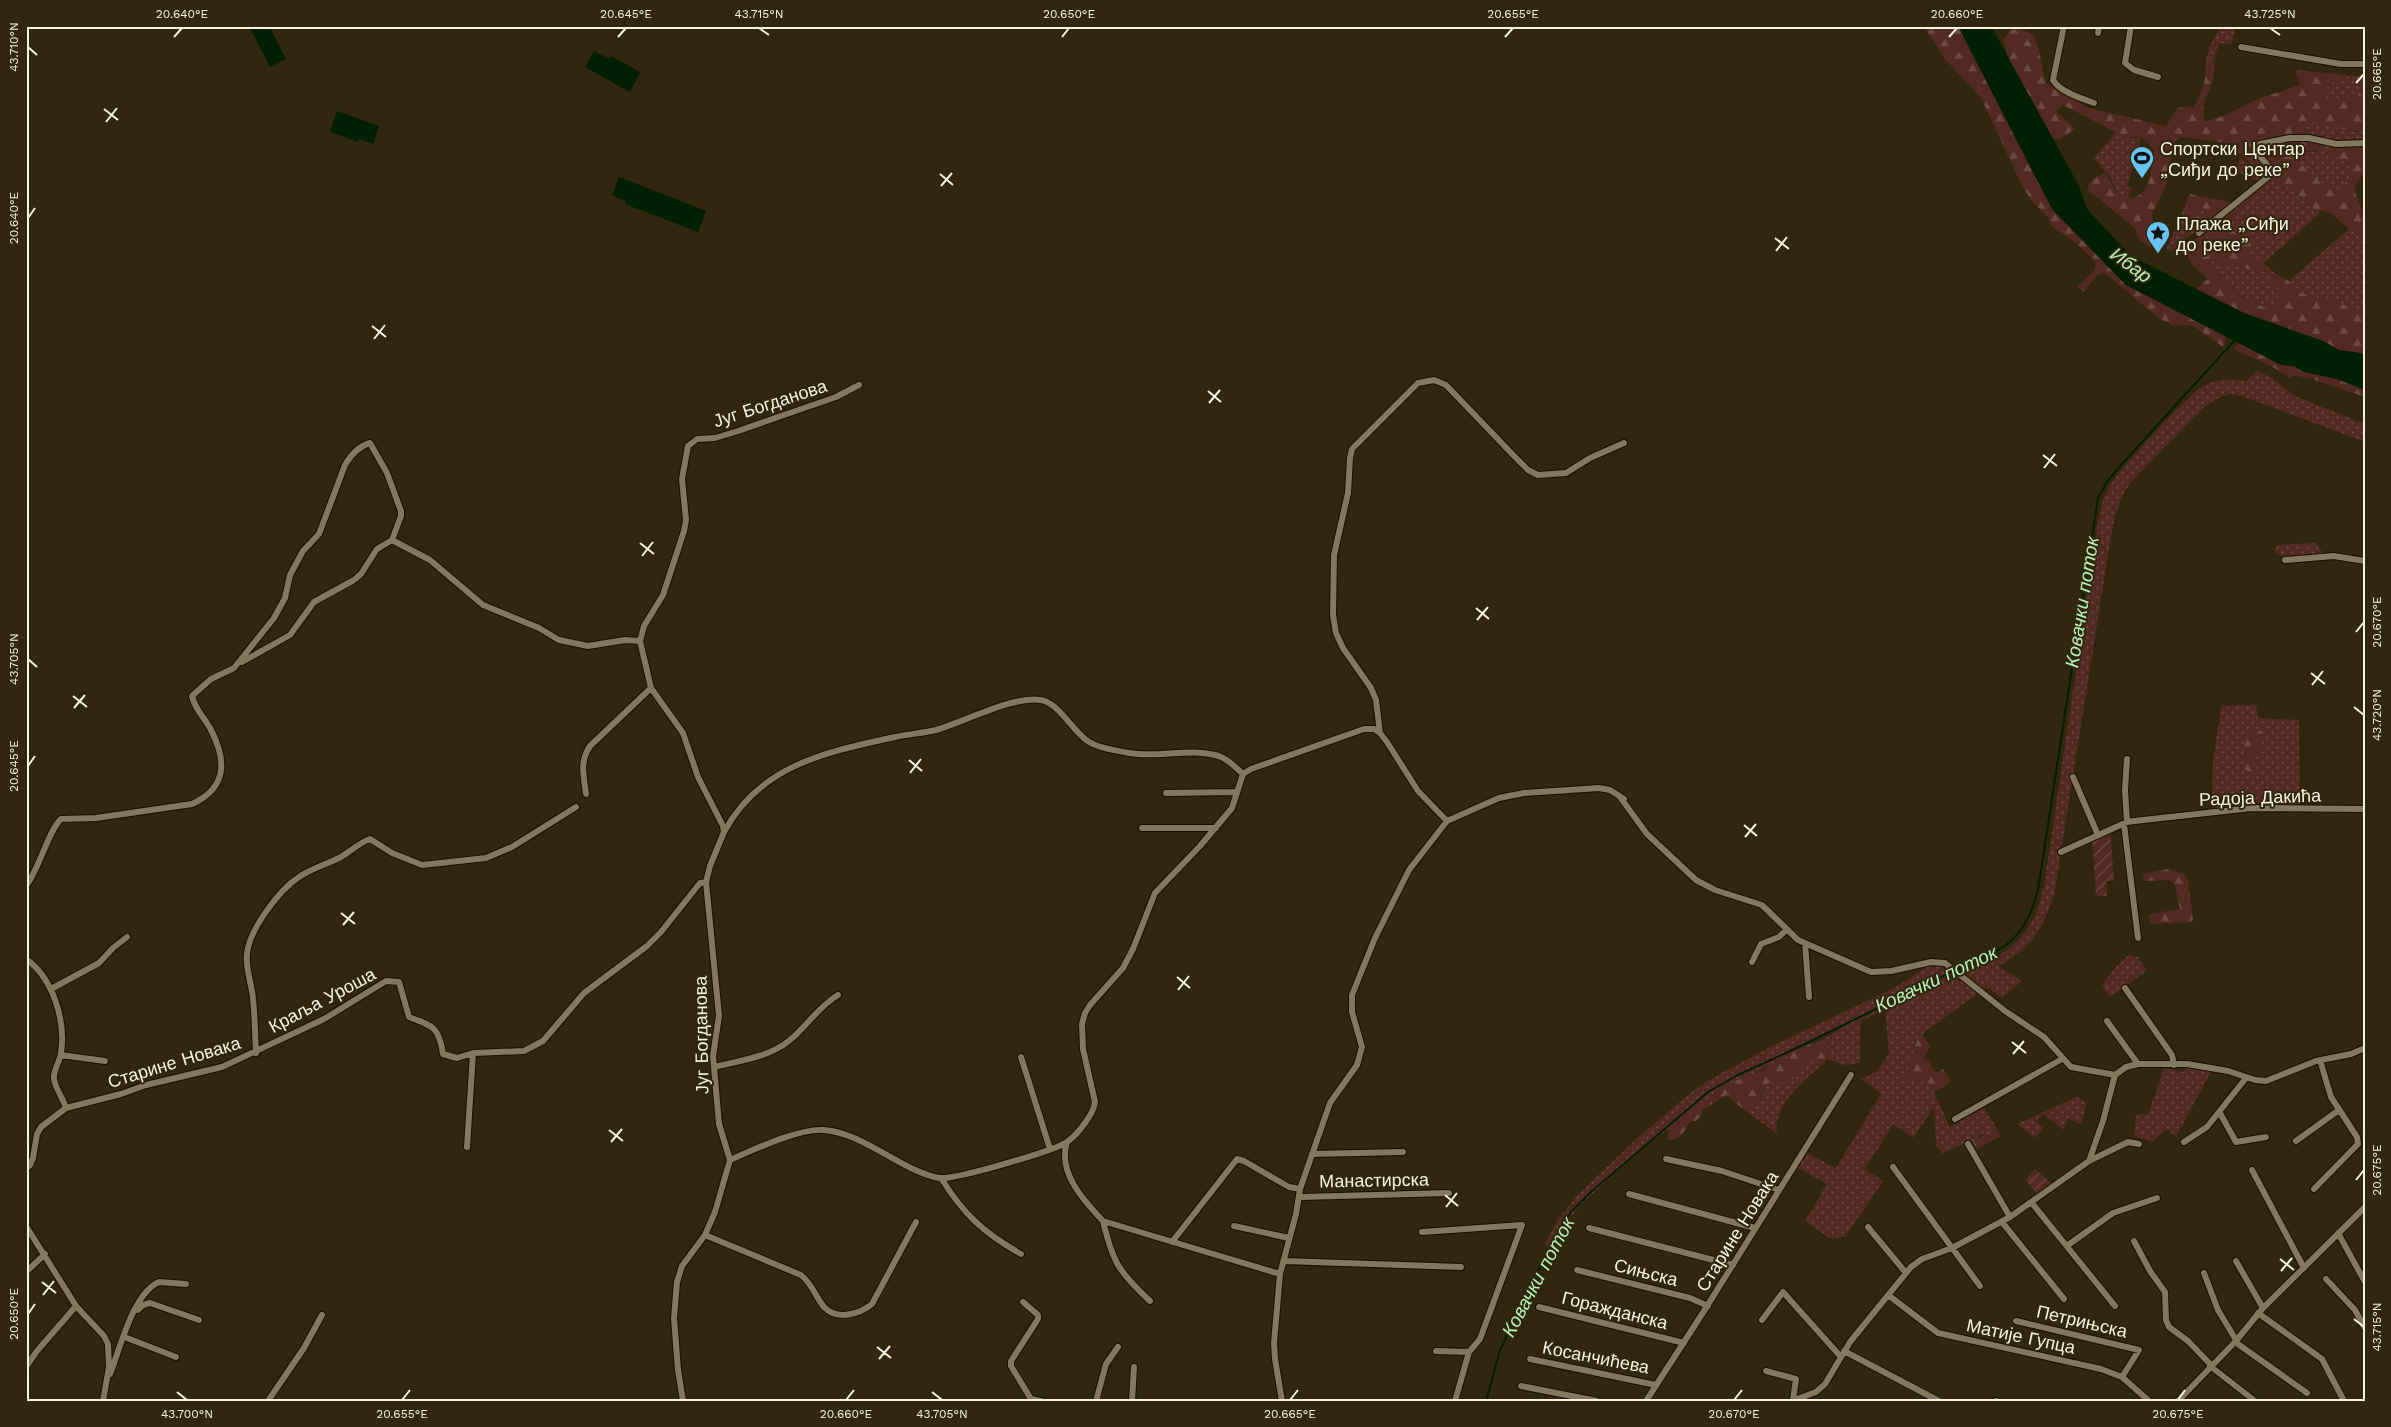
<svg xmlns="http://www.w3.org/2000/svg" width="2391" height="1427" font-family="'Work Sans',sans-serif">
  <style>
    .grass { fill: url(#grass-dots) }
    .forest { fill: url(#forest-firs) }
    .park { fill: #532a21 }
    .garden { fill: url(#garden-furrows) }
    .water { fill: #001f03 }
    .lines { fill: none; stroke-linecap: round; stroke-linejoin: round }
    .stream { stroke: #001f03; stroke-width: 2 }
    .minor-casing { stroke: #181000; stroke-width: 8 }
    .minor { stroke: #83785d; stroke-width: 6 }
    .ticks { fill: none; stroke: #f7f1e2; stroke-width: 2 }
    .labels { text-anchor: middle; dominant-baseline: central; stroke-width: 4; stroke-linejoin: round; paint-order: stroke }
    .poi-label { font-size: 18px; fill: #f7f1e2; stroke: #30270e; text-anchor: start }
    .street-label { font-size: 18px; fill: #f7f1e2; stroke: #30270e }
    .water-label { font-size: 19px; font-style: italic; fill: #b6f1b8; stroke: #30270e }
    .neatline { fill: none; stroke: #f7f1e2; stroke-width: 2 }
    .ticks-label { font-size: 12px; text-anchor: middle; fill: #f7f1e2 }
  </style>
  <defs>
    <pattern id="grass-dots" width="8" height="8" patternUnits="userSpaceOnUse" patternTransform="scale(1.25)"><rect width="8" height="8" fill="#532a21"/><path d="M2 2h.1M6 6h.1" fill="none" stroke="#6c4941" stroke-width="1.8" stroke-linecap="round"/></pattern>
    <pattern id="forest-firs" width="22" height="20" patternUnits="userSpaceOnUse" patternTransform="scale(1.25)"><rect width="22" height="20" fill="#532a21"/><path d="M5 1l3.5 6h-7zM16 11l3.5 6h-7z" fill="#6c4941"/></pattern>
    <pattern id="garden-furrows" width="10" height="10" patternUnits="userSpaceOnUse" patternTransform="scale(1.25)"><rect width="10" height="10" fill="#532a21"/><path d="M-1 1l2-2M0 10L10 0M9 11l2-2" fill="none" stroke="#6c4941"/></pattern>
  </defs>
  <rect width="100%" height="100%" fill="#30270e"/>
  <!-- grass -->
  <path class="grass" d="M2221,26H2236L2231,45L2219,43L2213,61H2206L2209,48Z
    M2336,74L2362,77L2361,89L2357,98L2343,97L2332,101L2326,98L2325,89L2338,77Z
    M2322,122L2354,132L2365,130V143L2337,158L2344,159L2351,171L2350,179L2334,193L2299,163L2296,156L2304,152L2319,151L2304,129L2309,123Z
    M2116,132L2127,138H2141L2127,187L2132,188L2129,197L2118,194L2110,177L2094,158Z
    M2240,157L2258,171L2284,184L2314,209L2319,210V214L2264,263L2249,255L2250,248L2233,231L2229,223L2238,213L2235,203L2260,182L2236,172Z
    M2190,194L2187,212L2196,211L2201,206L2206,210L2203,217L2210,220L2215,215H2221L2208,239L2197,231L2187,237L2175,251L2166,250Z
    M2349,229L2365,238V311L2294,291L2289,281Z
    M2211,261L2225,266H2237L2261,273L2266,266L2275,273L2271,276L2282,291L2271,308C2248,305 2222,284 2210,265Z
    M2257,371L2272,378L2297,397L2365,424V442L2242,396L2230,394L2222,396L2203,408L2131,482C2116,503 2113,524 2109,549L2054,895C2042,930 2032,948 1998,966L2022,981L2002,998L1987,987L1922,1034L1920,1031L1905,1078L1930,1084L1950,1127L1984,1108L1999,1132L1982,1134C1978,1138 1951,1149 1943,1153L1936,1146L1934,1107L1913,1138L1893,1124L1865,1169L1883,1181L1845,1237L1829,1238L1805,1221L1827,1184L1794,1166L1803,1151L1836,1168L1881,1094L1861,1079L1877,1071L1889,1054L1885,1009L1861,1021L1860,1063L1845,1065L1826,1059L1829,1049L1820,1041L1850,1023L1794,1050L1786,1060C1775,1060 1712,1095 1704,1104L1649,1143L1580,1205L1570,1218L1552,1250L1545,1244L1558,1219L1576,1197L1634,1141L1694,1090L1718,1075L1768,1048L1894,988L1937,961C1944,965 1951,970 1958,972C1967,974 1976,969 1983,965C2020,945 2035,927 2044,886L2099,516C2101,505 2104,494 2111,484C2122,467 2189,393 2205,385C2218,378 2232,379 2246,381Z
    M2315,543L2325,556L2285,560L2273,550L2278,545Z
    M2256,705L2258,718L2299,720L2300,810L2212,812L2213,762L2221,706Z
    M2132,953V956L2138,957L2147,971L2110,997L2102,987C2109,973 2119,962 2132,953Z
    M1812,1058L1823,1064C1805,1080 1772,1105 1777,1134L1739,1106L1747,1110L1760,1099L1767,1084L1773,1081L1785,1083L1800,1064Z
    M2187,1064L2213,1068L2176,1137L2166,1129L2152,1142L2134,1136L2136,1114L2148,1115L2164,1068L2184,1072Z
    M2077,1097L2087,1103L2081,1125L2068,1118L2064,1130L2043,1114L2036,1122L2043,1128L2035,1138L2017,1124Z"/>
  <!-- forest -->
  <path class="forest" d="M1924,26H1958L2052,209L2126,285L2227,337L2223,347L2192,325L2174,326L2160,319L2105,273L2097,275L2084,292L2077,287L2094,271L2096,262L2072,240L2051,226L2049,218L2031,200L2022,186L1981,98L1944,58Z
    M2020,29L2033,34C2041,51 2041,66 2046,83L2088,108L2166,126L2178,108L2189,106L2192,108C2204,94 2206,79 2206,61H2213C2220,83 2197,99 2205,121C2225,118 2238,107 2256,100C2270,94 2285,92 2300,84L2295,70L2336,74L2338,76L2325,89L2326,98L2332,101L2343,97L2357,98L2361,89L2362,77H2365V130C2345,134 2329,122 2309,123L2304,130L2309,138L2326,142L2324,149L2304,152L2296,156L2299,163L2334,192L2350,179C2352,163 2342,160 2330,153L2329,148L2336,144L2365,143V171L2355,186V192L2362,210L2365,211V238L2349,229L2329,212L2314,209L2284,184L2258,171L2228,143L2181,137L2173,144L2167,183L2152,215L2157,243L2152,248L2140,241L2135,228L2089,191L2088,185L2093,179L2105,173L2118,194C2123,195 2130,198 2134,197C2151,194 2152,164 2154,151C2146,139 2141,135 2127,138L2063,105L2056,111L2075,129L2059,140L2052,137L2011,65L2003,39L2010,30Z
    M2190,194L2235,203L2240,207L2238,214L2229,223L2233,231L2240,237L2248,233L2255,237L2249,255L2262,260L2266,266L2261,273L2237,266H2225L2211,261L2210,265C2222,284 2248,306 2271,308L2282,291L2272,283L2271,276L2275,273L2289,281L2294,291L2365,311V357L2361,354L2339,350L2323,341L2244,313L2196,289L2208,279C2190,263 2176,254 2200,235L2208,239L2221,215H2215L2210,220L2202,217L2206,210L2201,206L2190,216L2187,212Z
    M2239,343L2281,365L2294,366L2304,372L2337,379L2365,390V397L2312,379L2293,375L2291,378L2273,367L2233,349Z
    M2252,730L2262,731L2258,742L2259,753L2255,756L2257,769L2254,774L2243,769C2243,754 2242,743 2252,730Z
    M2168,869L2184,874L2188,880L2193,920L2191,922L2150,924L2149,914L2180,909L2175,884L2169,880L2144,881L2143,874Z
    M1920,1031L1930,1046L1923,1060L1927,1059L1936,1073L1943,1069L1951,1082L1933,1093L1930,1084L1905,1078Z
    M1820,1041L1823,1042L1832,1055L1823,1064C1812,1060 1810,1057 1800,1064V1073C1796,1076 1791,1081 1786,1083C1780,1084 1772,1079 1767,1085C1758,1095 1763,1102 1747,1110L1739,1106L1727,1095L1702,1110V1115L1696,1121L1690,1122C1684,1130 1682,1140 1669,1140C1668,1136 1668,1133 1669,1129C1673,1123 1721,1090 1730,1084C1742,1076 1757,1074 1769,1067C1775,1063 1777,1060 1786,1060L1793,1050Z
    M1990,1131L1999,1132L2001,1136L1977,1149L1971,1139L1979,1138Z"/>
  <!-- park -->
  <path class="park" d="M2139,145L2152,149L2145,172L2132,168Z"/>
  <!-- garden -->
  <path class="garden" d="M2110,830L2114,881H2106L2107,896H2096L2092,838Z
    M2035,1169L2052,1184L2037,1194L2026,1180Z"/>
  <!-- water -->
  <path class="water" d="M249,26H269L286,59L270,67Z
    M1958,26H1991L2079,186L2087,209L2131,256L2244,313L2323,341L2339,350L2361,353L2365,357V390L2337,379L2304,372L2294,366L2281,365L2126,285L2052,209Z
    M594,51L609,59L611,56L640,72L630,92L585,67Z
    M337,111L379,126L373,144L359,139L358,142L330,132Z
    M619,177L706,211L698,232L625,204L626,201L612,195Z"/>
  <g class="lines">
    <!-- stream -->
    <path class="stream" d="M1956,970C2002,950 2025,942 2038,890L2098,498L2107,482L2121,465L2235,340
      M1486,1401L1500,1350L1552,1243L1571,1212L1591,1192L1708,1092L1738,1075L1786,1053L1952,972"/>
    <!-- minor casing -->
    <g class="minor-casing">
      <path id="minor" d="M2064,26L2053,80C2060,92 2081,98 2094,103
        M2131,26L2125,63L2134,70L2158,77
        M2098,33L2099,26
        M2241,47L2341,64H2365
        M2199,233L2268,177L2270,168L2257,153L2260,144L2290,138H2309L2336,144L2365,143
        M2285,560L2334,556L2365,561
        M242,662L290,635L314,602L354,580L361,574L377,549L392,540
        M1380,733L1376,700L1371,688L1343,648L1336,633L1333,615L1334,555L1348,493L1350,458L1352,449L1418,383L1434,380L1446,385L1516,458L1528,470L1538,475L1566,473L1590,458L1624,443
        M2127,759L2125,790L2127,822
        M1243,774L1251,769L1364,729H1374L1380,733L1387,742L1418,791L1447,821
        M2073,777L2098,835
        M1166,793L1237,792
        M586,794C584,776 579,763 590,746L651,688
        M1620,797L1647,834L1696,880L1715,890L1762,905L1798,940L1871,972L1891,971L1931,962L1945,963L2005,1011L2044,1037L2071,1067L2115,1075
        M2124,824L2138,938
        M1142,828H1216
        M724,832C760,765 826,752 895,737C909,734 923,733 936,730C964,722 1015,695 1041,700C1059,703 1073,732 1089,742C1100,749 1116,750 1129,753C1157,758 1188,748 1215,755C1226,757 1235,767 1243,774
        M2061,852L2127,822L2143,820L2252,808L2365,809
        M26,886C40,868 48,831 61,819L96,818L192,804C227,788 227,761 211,730C205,718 195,710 192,696L211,679L234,668L274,618L285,598L290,575L303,551L319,534L345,465C351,455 358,446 370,443L387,473L401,511V516L392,540L430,560L483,605L539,628L559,640L588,646L625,640L640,641
        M1805,943L1809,997
        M26,959C53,978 66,1021 61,1053C60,1061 53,1070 54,1079C55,1088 63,1098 66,1108
        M1752,962L1761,944L1779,937L1787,929
        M2125,988L2172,1055L2174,1065
        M51,989L99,963L113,948L127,937
        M2107,1021L2138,1064
        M256,1053C255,1035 255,1017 253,999C252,984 245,968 247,954C249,930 279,890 299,877C312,868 328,864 341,857C351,851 359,843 370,839L392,853L422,865L486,858L512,847L576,807
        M61,1055L105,1061
        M1021,1057L1050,1149
        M714,1067C739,1061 770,1057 790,1040C807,1026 818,1007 838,995
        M2115,1075L2126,1067L2138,1064H2187L2228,1071L2255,1080L2266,1081L2316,1061L2351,1054L2365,1048
        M2220,1113L2236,1142L2266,1137
        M1955,1119L2062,1059
        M2296,1141L2339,1110
        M1067,1142C1057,1172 1084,1201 1103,1221L1280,1274
        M2184,1142L2207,1127L2246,1078
        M1968,1144L2010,1217
        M467,1147L473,1053
        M1312,1154L1403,1152
        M1666,1159L1722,1171L1779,1190
        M730,1160C753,1150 799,1128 824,1130C864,1133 900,1170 939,1178C954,1180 1054,1151 1067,1142C1077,1135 1094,1114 1095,1102L1083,1049L1082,1024L1085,1013L1090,1005L1123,968L1133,949L1155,893L1200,846L1232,808L1243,774
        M2089,1161L2128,1142L2139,1144
        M1893,1167L1980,1286
        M26,1168L30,1165L33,1158L37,1134L41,1127L66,1108L121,1094L146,1085L222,1067L324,1019L386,981L399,982L409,1017C433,1026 439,1027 443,1054L457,1058L473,1053L524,1051L543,1041L584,993L647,946L661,932L700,883L706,882
        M2252,1170L2304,1268
        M941,1178C964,1215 984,1233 1021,1254
        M2314,1189L2358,1144L2357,1137L2331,1097L2320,1060
        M1629,1194L1755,1228
        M1301,1197L1449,1193
        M2031,1202L2115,1306
        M1103,1221C1113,1263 1119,1272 1150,1301
        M2002,1222L2064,1299
        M26,1226L76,1306L104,1336L108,1344L109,1367L103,1401
        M1234,1226L1289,1238
        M1868,1227L1906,1273
        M1589,1228L1733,1265
        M1422,1232L1522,1225L1480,1339L1469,1352L1455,1401
        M2338,1233L2365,1282
        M705,1235L801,1275C813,1285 815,1296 824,1307C837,1321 860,1314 872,1304L916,1222
        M2134,1241L2150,1271L2165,1292L2166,1320L2169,1327L2188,1341L2211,1365
        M1172,1242L1237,1159L1244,1161L1289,1187L1300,1189
        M2068,1245L2113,1213L2157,1198
        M1284,1261L1461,1267
        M2236,1261L2263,1308
        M1577,1270L1690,1298L1708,1306
        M26,1272L45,1254
        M2204,1273L2218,1310L2236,1340
        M2326,1279L2355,1310L2365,1328
        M1888,1295L1938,1333L2101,1369L2122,1377L2149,1401
        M1023,1302L1038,1315V1319L1011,1361V1366L1031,1399L1041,1401
        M1539,1307L1684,1343
        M138,1310L143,1305L150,1303L199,1320
        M2258,1313L2322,1359L2344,1401
        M1762,1320L1783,1292L1841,1357
        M2016,1321L2139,1350L2122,1377
        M127,1338L176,1357
        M2235,1342L2307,1393
        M1436,1351L1469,1352
        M1844,1351L1939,1401
        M1530,1359L1656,1385
        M2210,1366L2255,1401
        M26,1367L37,1351L76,1306
        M1766,1371L1796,1379L1793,1400
        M110,1374C120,1349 133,1293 159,1282L186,1284
        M1521,1386L1597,1401
        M268,1401L304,1348L322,1315
        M683,1401L678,1370L674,1318L677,1282L682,1266L705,1235L715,1212L730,1160L719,1124L713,1056L719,1016L706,882L710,866L724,832L723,826L698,777L683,733L651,688L640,641L644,626L663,595L684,531L686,520L682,479L688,446L697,439L715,438L738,431L836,397L859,385
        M1096,1401L1106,1364L1118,1347
        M1132,1401L1134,1367
        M1282,1401L1275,1359L1274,1343L1280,1274L1296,1214L1300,1189L1330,1103L1357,1065L1362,1047L1352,1012V995L1375,938L1409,870L1447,821L1499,798L1524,793L1599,788L1610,790L1624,799
        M1646,1401L1704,1311L1851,1075
        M1792,1401L1816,1392L1825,1384L1850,1342L1911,1267L1922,1259L1952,1248L2010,1217L2089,1161L2103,1121L2115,1075
        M1996,1401H1997
        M2178,1401L2235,1342L2263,1308L2365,1207"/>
    </g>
    <!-- minor -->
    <use href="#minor" class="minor"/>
  </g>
  <!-- ticks -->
  <path class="ticks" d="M759,28L769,35M2270,28L2280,35M174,37L182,28M618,37L626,28M1062,37L1069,28M1505,37L1513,28M1949,37L1957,28M28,47L37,55M2356,83L2364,74M104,109L118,120M106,122L117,108M940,174L953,185M941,186L952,173M28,218L35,208M1775,238L1789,249M1776,251L1787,237M372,326L386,337M374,339L385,325M1208,391L1221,402M1209,403L1220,390M2043,455L2057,466M2044,468L2055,454M640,543L654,554M642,556L653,542M1476,608L1489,619M1477,620L1488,607M2356,632L2364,622M28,659L37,667M2311,673L2325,684M2312,685L2323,671M73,696L87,707M2354,707L2364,715M74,708L85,695M909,760L922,771M28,766L35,756M910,773L921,759M1744,825L1757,836M1745,837L1756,824M341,913L355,924M343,925L354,912M1177,977L1190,988M1178,990L1189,976M2012,1042L2026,1053M2013,1054L2024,1041M609,1130L623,1141M611,1142L622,1129M2356,1180L2364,1170M1445,1195L1458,1206M1446,1207L1457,1193M2280,1259L2294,1270M2281,1271L2292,1258M42,1282L56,1293M43,1295L54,1281M28,1314L35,1304M2354,1319L2364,1327M877,1347L891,1358M879,1359L890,1346M177,1392L187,1400M932,1392L942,1400M402,1400L410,1390M846,1400L854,1390M1290,1400L1298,1390M1734,1400L1742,1390M2178,1400L2185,1390"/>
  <!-- icons -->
  <defs>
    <g id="stadium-pin" transform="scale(1.25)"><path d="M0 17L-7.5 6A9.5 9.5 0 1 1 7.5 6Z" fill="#66c4ef" stroke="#30270e"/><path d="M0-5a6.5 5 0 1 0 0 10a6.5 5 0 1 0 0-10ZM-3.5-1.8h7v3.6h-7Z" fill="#111"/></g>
    <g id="sight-pin" transform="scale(1.25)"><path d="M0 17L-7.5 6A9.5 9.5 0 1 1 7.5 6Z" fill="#66c4ef" stroke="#30270e"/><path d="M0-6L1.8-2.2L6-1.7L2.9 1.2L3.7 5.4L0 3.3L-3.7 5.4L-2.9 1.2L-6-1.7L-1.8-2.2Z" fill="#111"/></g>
  </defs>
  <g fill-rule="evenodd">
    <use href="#stadium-pin" x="2142" y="158"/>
    <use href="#sight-pin" x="2158" y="233"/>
  </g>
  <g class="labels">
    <!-- poi labels -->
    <g class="poi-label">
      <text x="2160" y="148">Спортски Центар<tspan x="2160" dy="21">„Сиђи до реке”</tspan></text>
      <text x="2176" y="223">Плажа „Сиђи<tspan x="2176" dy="21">до реке”</tspan></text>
    </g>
    <!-- street labels -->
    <g class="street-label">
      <text transform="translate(770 403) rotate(-18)">Југ Богданова</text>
      <text transform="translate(2260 797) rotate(-2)">Радоја Дакића</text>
      <text transform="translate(322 1000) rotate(-28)">Краља Уроша</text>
      <text transform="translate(701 1035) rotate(-91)">Југ Богданова</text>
      <text transform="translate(174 1062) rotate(-17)">Старине Новака</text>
      <text transform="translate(1374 1180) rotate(-1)">Манастирска</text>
      <text transform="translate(1737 1231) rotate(-58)">Старине Новака</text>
      <text transform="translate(1646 1272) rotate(14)">Сињска</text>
      <text transform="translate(1615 1310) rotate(14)">Горажданска</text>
      <text transform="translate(2082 1321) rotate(13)">Петрињска</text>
      <text transform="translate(2021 1336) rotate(12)">Матије Гупца</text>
      <text transform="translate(1596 1357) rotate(11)">Косанчићева</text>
    </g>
    <!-- water labels -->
    <g class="water-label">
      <text transform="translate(2131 265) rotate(36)">Ибар</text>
      <text transform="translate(2082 602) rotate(-81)">Ковачки поток</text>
      <text transform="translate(1936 979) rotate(-25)">Ковачки поток</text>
      <text transform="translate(1538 1277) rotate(-62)">Ковачки поток</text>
    </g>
  </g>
  <!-- border -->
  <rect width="2391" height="1427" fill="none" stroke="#30270e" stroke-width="55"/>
  <rect x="28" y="28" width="2336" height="1372" class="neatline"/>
  <g class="ticks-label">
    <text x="182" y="18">20.640°E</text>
    <text x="626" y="18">20.645°E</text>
    <text x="759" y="18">43.715°N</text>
    <text x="1069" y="18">20.650°E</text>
    <text x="1513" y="18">20.655°E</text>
    <text x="1957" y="18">20.660°E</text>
    <text x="2270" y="18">43.725°N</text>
    <text transform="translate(14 47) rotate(-90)" y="4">43.710°N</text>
    <text transform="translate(2377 74) rotate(-90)" y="4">20.665°E</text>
    <text transform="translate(14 218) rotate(-90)" y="4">20.640°E</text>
    <text transform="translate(2377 622) rotate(-90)" y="4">20.670°E</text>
    <text transform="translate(14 659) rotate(-90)" y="4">43.705°N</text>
    <text transform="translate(2377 715) rotate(-90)" y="4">43.720°N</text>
    <text transform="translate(14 766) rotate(-90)" y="4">20.645°E</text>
    <text transform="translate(2377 1170) rotate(-90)" y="4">20.675°E</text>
    <text transform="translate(14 1314) rotate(-90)" y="4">20.650°E</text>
    <text transform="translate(2377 1327) rotate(-90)" y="4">43.715°N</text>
    <text x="187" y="1418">43.700°N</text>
    <text x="402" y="1418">20.655°E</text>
    <text x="846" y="1418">20.660°E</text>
    <text x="942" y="1418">43.705°N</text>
    <text x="1290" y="1418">20.665°E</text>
    <text x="1734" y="1418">20.670°E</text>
    <text x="2178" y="1418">20.675°E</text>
  </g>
</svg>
